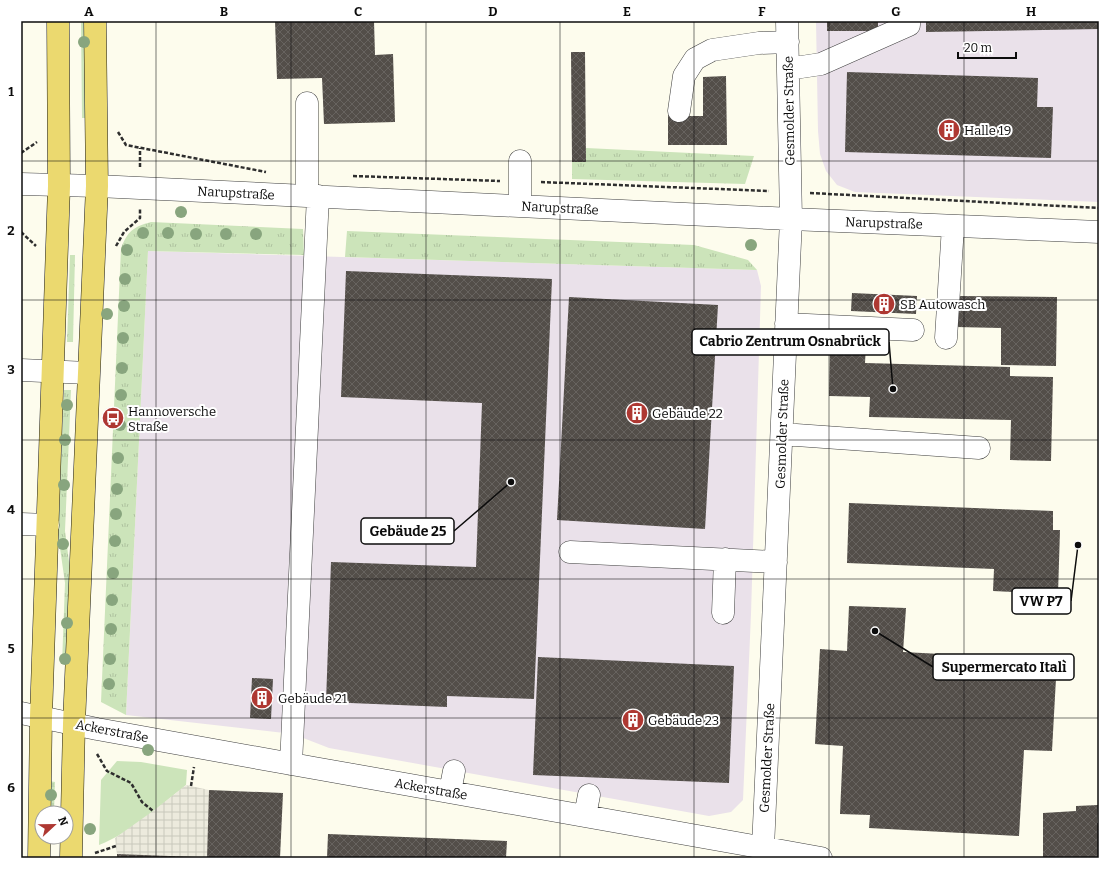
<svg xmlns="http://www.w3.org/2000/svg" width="1120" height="879" font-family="Bitter,serif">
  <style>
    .industrial { fill: #eae1ea }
    .grass { fill: url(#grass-tufts) }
    .park { fill: #cce4ba }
    .plaza { fill: url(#plaza-grid) }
    .building { fill: url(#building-cross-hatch) }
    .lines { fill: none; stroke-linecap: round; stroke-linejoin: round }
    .minor-casing { stroke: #3f3f3f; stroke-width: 23 }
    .major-casing { stroke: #1d1d1d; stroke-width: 23 }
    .path { stroke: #2e2e2e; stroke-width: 2.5; stroke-dasharray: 4 2; stroke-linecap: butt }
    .minor { stroke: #fff; stroke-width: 22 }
    .major { stroke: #ebd96f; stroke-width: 22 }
    .tree { fill: #88a57e }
    .grid { fill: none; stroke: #0c0c0c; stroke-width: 1; stroke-opacity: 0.55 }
    .labels { text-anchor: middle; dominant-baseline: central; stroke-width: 4; stroke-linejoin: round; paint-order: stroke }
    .street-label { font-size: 13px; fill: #0c0c0c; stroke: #fff }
    .poi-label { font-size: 13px; fill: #0c0c0c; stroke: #fff; text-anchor: start }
    .leader { fill: none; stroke: #0c0c0c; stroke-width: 1.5 }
    .callout-dot { fill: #0c0c0c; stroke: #fff; stroke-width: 1.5 }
    .callout { fill: #fff; stroke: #0c0c0c; stroke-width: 1.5 }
    .callout-label { font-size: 14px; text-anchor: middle; font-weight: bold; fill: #0c0c0c }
    .neatline { fill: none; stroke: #0c0c0c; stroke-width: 1.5 }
    .grid-label { font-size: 13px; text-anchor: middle; font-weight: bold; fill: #0c0c0c }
  </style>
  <defs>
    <pattern id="grass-tufts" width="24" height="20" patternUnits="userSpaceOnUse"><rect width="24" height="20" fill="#cce4ba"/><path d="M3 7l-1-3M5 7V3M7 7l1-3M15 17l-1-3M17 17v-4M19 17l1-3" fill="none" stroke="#aec29f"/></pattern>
    <pattern id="plaza-grid" width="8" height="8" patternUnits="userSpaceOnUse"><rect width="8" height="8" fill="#eceadd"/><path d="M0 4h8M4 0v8" fill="none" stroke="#c9c8bc"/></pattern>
    <pattern id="building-cross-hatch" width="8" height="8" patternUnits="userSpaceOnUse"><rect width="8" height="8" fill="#534e49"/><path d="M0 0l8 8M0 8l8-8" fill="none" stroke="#67635f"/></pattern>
  </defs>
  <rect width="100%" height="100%" fill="#fdfced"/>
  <!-- industrial -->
  <path class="industrial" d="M816,21H1099V202L855,192L837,185L826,171L820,154L818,131Z
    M148,251L757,270L761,286L751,614L743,800L731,812L709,816L329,748L293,734L126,715Z"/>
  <!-- grass -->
  <path class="grass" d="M81,21H88V118H82Z
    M586,148L754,156L745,184L572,179V162H585Z
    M151,222L303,229L304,255L148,251L126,715L101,702L121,248C128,231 133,227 151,222Z
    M347,231L694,245L748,260L757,270L345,257Z
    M70,255H75L73,342H67Z
    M64,390H71L65,531L71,577L68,665L62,664L65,583L58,534Z
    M49,781L55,782L54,813H48Z"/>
  <!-- park -->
  <path class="park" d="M117,761L141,762L187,770L186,785C159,807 132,832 99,845L101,780Z"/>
  <!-- plaza -->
  <path class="plaza" d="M186,785L209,790L207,857L117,854L115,838L153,811Z"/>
  <!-- building -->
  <path class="building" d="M275,21H374L375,55L393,54L395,122L324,124L322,78L277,79Z
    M827,21H878V31H827Z
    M926,21H1099V29L926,32Z
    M571,52H585L586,162H572Z
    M847,72L1038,78L1037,107H1053L1051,158L845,152Z
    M726,76L727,145H668V111H689V116H703V77Z
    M346,271L552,279L534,699L447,696V707L326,702L331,562L476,567L482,403L341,397Z
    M852,293L917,296L916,314L851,311Z
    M956,296L1057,297L1056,366L1001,365V328L956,327Z
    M569,297L718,305L705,529L557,520Z
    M830,344L866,345L865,363L1010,367V376L1053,377L1051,461L1010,460L1011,420L869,417L870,397L829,396Z
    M849,503L1053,511V530H1060L1058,594L993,591L994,569L847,563Z
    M849,606L906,608L903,652L1057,660L1052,751L1024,750L1019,836L869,828L870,815L840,814L843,746L815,744L820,649L847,651Z
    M538,657L734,666L729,783L533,775Z
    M252,678L273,679L271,719L250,718Z
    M209,790L283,793L280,858H207Z
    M1098,805L1097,823H1099V858H1043V813L1076,811V806Z
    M328,834L507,841L506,858H327Z
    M117,854L197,857V858H117Z"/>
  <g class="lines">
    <!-- minor casing -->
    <g class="minor-casing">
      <path id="minor" d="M788,69L821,64L909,25V21
        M307,103V196
        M679,111L684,76L695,59L712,50L759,43L788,42
        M21,184L97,186L791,219L1099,232
        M520,206V161
        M786,324L913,330
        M946,338L953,226
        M21,370L88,373
        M782,434L979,448
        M21,524L48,525
        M570,552L776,562
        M723,613L725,559
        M21,713L97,729L314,768L821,858
        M291,764L318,196
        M450,792L454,771
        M585,816L589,795
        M763,848L791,219L787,21"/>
    </g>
    <!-- major casing -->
    <g class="major-casing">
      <path id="major" d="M39,858L41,717L59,186L58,21
        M71,858L74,724L97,186L95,21"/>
    </g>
    <!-- path -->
    <path class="path" d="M118,132L126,145L266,172
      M21,153L37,142
      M140,167V148
      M353,176L500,181
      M541,182L769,191
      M810,193L1099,208
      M21,232L36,246
      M116,246L124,232L140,218V208
      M97,754L107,771L131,783L142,802L153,811
      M191,786L194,767
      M95,853L116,846"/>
    <!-- minor -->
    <use href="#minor" class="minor"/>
    <!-- major -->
    <use href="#major" class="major"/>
  </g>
  <!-- trees -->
  <g class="tree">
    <circle cx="84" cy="42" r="6"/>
    <circle cx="181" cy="212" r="6"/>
    <circle cx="143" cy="233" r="6"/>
    <circle cx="168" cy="233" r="6"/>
    <circle cx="196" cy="234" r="6"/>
    <circle cx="226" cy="234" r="6"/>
    <circle cx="256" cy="234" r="6"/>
    <circle cx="751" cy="245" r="6"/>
    <circle cx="127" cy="250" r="6"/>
    <circle cx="125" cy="279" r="6"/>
    <circle cx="124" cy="306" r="6"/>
    <circle cx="107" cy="314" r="6"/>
    <circle cx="123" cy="338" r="6"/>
    <circle cx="122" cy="368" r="6"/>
    <circle cx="121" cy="395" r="6"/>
    <circle cx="67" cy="405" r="6"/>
    <circle cx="120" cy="425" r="6"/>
    <circle cx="65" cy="440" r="6"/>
    <circle cx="118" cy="458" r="6"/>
    <circle cx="64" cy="485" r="6"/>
    <circle cx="117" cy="489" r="6"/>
    <circle cx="116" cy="514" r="6"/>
    <circle cx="115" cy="541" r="6"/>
    <circle cx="63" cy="544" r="6"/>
    <circle cx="113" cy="573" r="6"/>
    <circle cx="112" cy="600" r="6"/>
    <circle cx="67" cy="623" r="6"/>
    <circle cx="111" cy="629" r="6"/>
    <circle cx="65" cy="659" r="6"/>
    <circle cx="110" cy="659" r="6"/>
    <circle cx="109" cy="684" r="6"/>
    <circle cx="148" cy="750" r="6"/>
    <circle cx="51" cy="795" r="6"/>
    <circle cx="90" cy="829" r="6"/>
  </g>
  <!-- grid -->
  <path class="grid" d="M156,21V858M291,21V858M426,21V858M560,21V858M694,21V858M829,21V858M964,21V858M21,161H1099M21,300H1099M21,440H1099M21,579H1099M21,718H1099"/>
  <!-- icons -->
  <defs>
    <g id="building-disc" transform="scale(1.15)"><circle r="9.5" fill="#ae3832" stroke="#fff"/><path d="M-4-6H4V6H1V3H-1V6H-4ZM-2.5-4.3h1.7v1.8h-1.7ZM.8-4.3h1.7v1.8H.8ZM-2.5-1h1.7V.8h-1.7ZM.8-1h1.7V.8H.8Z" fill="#fff"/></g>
    <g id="bus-disc" transform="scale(1.15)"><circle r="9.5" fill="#ae3832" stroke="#fff"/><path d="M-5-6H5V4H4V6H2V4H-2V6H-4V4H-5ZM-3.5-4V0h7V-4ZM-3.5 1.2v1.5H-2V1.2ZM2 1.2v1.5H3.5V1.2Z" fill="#fff"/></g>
  </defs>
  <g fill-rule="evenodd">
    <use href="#building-disc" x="949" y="130"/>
    <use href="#building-disc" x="884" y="304"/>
    <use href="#building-disc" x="637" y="413"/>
    <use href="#bus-disc" x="113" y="418"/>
    <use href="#building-disc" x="262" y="698"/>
    <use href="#building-disc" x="633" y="720"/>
  </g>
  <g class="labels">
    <!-- street labels -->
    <g class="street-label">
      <text transform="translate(789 111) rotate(-91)">Gesmolder Straße</text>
      <text transform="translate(236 193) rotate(3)">Narupstraße</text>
      <text transform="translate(560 208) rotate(3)">Narupstraße</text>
      <text transform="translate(884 223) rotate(2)">Narupstraße</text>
      <text transform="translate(782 434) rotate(-88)">Gesmolder Straße</text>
      <text transform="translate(112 731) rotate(11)">Ackerstraße</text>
      <text transform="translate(767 758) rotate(-87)">Gesmolder Straße</text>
      <text transform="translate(431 789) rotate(10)">Ackerstraße</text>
    </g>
    <!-- poi labels -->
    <g class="poi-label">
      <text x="964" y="130">Halle 19</text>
      <text x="900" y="304">SB Autowasch</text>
      <text x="128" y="411">Hannoversche<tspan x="128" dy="15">Straße</tspan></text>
      <text x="652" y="413">Gebäude 22</text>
      <text x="278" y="698">Gebäude 21</text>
      <text x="648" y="720">Gebäude 23</text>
    </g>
  </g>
  <!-- callouts -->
  <path class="leader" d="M893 389L889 342M511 482L454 531M1078 545L1071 601M875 631L933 667"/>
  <g class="callout-dot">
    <circle cx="893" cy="389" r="4"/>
    <circle cx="511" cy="482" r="4"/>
    <circle cx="1078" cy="545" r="4"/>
    <circle cx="875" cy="631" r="4"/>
  </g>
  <g class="callout">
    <rect x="692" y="329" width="197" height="26" rx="4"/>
    <rect x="361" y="518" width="93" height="26" rx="4"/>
    <rect x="1012" y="588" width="59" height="26" rx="4"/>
    <rect x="933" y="654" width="141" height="26" rx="4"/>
  </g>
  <g class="callout-label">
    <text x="790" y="346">Cabrio Zentrum Osnabrück</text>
    <text x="408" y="536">Gebäude 25</text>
    <text x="1041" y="606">VW P7</text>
    <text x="1004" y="672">Supermercato Italì</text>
  </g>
  <!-- border -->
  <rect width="1120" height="879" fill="none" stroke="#ffffff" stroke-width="44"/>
  <!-- north arrow -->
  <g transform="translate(54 825) rotate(68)"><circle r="19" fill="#ffffff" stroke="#9e9e9e"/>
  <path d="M0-3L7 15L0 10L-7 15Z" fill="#ae3832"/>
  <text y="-6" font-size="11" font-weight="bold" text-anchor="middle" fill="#0c0c0c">N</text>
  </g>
  <!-- scale -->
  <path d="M958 52v6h58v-6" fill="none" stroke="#0c0c0c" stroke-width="2"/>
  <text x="964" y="52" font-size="12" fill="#0c0c0c" stroke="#ffffff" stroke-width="3" paint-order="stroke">20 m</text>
  <rect x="22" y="22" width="1076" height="835" class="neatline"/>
  <g class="grid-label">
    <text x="89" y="16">A</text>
    <text x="224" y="16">B</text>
    <text x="358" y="16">C</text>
    <text x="493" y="16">D</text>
    <text x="627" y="16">E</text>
    <text x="762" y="16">F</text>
    <text x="896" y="16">G</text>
    <text x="1031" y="16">H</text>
    <text x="11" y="96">1</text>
    <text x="11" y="235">2</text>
    <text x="11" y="374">3</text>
    <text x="11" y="514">4</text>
    <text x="11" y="653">5</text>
    <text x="11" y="792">6</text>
  </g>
</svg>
